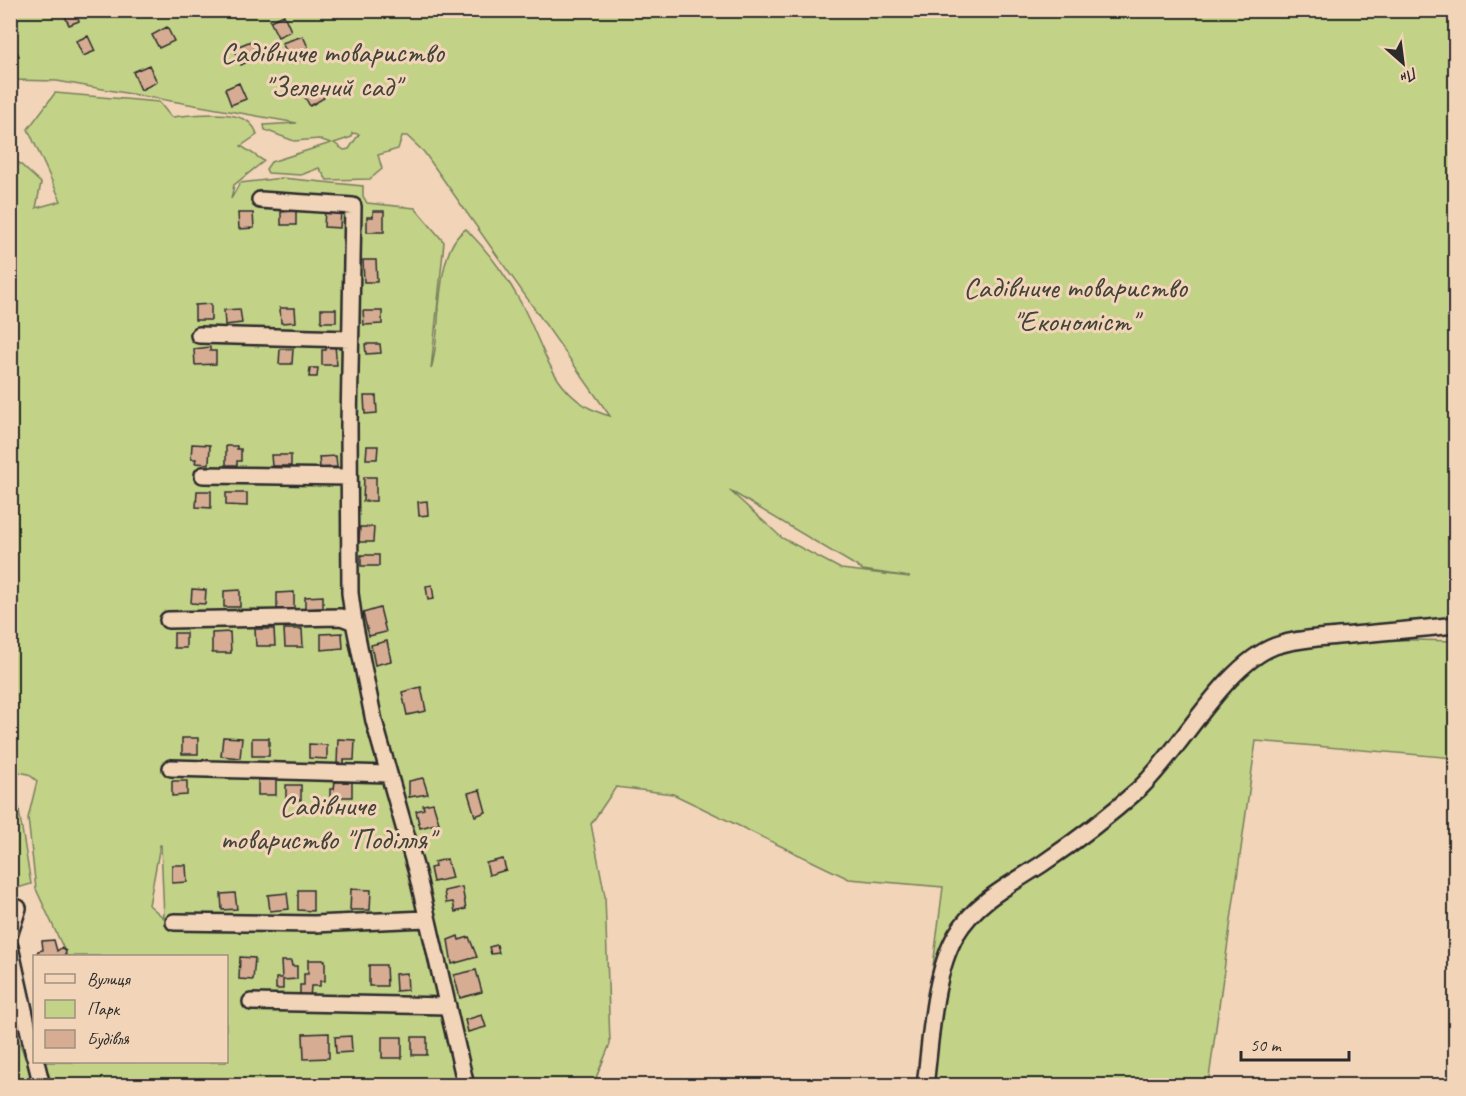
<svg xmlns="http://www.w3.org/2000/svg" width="1466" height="1096" font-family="Caveat,sans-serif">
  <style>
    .green { fill: #c2d388; stroke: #767f5a; stroke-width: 1.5; fill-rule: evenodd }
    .building { fill: #d6ac93; stroke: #2b2b2b; stroke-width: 1.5 }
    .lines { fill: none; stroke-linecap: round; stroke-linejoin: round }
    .minor-casing { stroke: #2b2b2b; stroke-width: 20 }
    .minor { stroke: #f2d4b8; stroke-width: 15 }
    .labels { text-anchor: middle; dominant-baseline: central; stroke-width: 6; stroke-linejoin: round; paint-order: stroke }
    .park-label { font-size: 30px; fill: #424439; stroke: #f2d4b8 }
  </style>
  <rect width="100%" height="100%" fill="#f2d4b8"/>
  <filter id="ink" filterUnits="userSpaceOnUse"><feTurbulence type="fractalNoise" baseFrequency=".0167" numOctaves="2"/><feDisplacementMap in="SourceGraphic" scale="12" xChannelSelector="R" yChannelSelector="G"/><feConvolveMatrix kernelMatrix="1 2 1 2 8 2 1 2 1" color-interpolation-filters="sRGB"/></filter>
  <g filter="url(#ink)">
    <!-- green -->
    <path class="green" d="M11,11H1455V628L1360,634L1295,631L1335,638L1455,641V758L1256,741L1208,1085H918L943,887L849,879L673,794L616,787L591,824L605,896L610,1044L593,1085H44L41,1062H226V956H67L36,889L28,818L37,781L28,774L10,770V161L19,163L41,183L36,208L61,201L28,129L55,93L159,102L171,117C193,115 251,105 257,135L241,146L264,161L234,185L231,199L240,183L282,178L363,186V196L367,203L415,208L444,242L431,369C443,333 432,251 466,229C487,250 507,277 521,303C546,349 552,401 610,416L424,152L407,136H402L398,149L378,155L382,169L370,179L327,180L319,168L301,175L268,173L266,169L271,162L331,143L319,139L294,141L265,130L264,125L297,123L57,81L11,80ZM352,133L359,134L349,149L344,150L334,143L352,137ZM729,490L863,570L910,577L841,569L782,538ZM160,845H161L164,918L149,905Z
      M19,811L31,884L11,890V813Z
      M11,1019L35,1085H11Z"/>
    <!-- building -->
    <path class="building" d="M67,10H74L79,21L69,25L63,12Z
      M284,15L291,31L278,37L270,21Z
      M167,27L174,41L159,48L152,35Z
      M10,36L19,56L10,59Z
      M88,36L95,51L83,56L76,41Z
      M303,36L312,56L293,64L282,43Z
      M251,41L258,57L241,65L234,48Z
      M149,65L157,82L141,90L133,72Z
      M239,83L246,99L231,105L225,89Z
      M317,84L324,98L310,106L302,92Z
      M325,209L341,210L340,228L324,227Z
      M296,211V225H281V212Z
      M373,211H384V232H367V217H373Z
      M238,213H253L254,228L239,229Z
      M363,260H376L377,282H364Z
      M211,304V320H195V305Z
      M280,308H295L296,322L281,323Z
      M240,309L242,323L225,325L224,310Z
      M321,309H336V322H321Z
      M363,311H382V324L364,325Z
      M365,344H380L381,353L366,354Z
      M326,346H335L337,365H322V350H326Z
      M210,347V351H216V364L195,365L194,349Z
      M280,349H293L292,364H279Z
      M310,368H318L317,377H309Z
      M364,396H376L377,413L365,414Z
      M192,444L210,445L209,464L195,463L196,459H191Z
      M226,446H237V449H241V461H237V465H226Z
      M367,446H378L377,459H366Z
      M271,455H291V466H272Z
      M336,456L337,467L320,468L319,457Z
      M364,477H376V501H363Z
      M197,491H211V508L196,507Z
      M226,493H247V506L226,505Z
      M427,501L428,515L419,516L418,502Z
      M360,527H374L373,542H359Z
      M361,555H379V566H361Z
      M432,585L434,599L428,600L426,586Z
      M192,589L206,590L205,604L191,603Z
      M240,590V607H224V591Z
      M294,592V609H277V593Z
      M323,596V608L305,609V597Z
      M380,608L386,632L369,636L363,613Z
      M255,629H274L275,646H256Z
      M284,629H302L303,647H285Z
      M230,632L231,653H212V633Z
      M174,633H186V648H174Z
      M342,633L343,648L321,650V634Z
      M387,641L391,661L375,665L371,645Z
      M421,687L426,711L407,715L402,692Z
      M223,737L242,738L240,758L221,756Z
      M182,738H198V754H182Z
      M252,738H269V756H252Z
      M338,739L355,740L354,760H344V765L337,764Z
      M309,744L327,745V759L309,758Z
      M423,778L428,794L409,797V781Z
      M258,780H276V795H258Z
      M172,781H187V795L172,796Z
      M335,782H352V797H330V789H334Z
      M286,785H301V800H286Z
      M480,790L486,812L475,816L468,793Z
      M17,796L19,811L10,813V798Z
      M433,803L439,823L420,828L416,811L424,809L423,805Z
      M447,859L452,878L433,882L430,868L435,867L434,862Z
      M503,859L506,870L489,875L486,863Z
      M172,865H186L187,882L172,883Z
      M462,887L466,909L455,912L453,902L446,903L444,891Z
      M351,889L371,890L370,910H350Z
      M298,890H313V911L298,910Z
      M235,893L237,909L222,910L221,894Z
      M287,893L289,909L270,911L268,895Z
      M458,936L459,940L469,937L477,957L452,964L448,940Z
      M54,940L57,951L61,948L66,951L65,956H36L38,951L43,950L42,941Z
      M497,945L499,953L491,954L489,947Z
      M240,957L255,958L253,980L239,979Z
      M308,960H325V981H320V986H311L310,998H300V985H304V974H308Z
      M281,961H291L292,966H297V979L283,980V989H276V978H282Z
      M369,965H386L387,986H369Z
      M476,970L482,992L460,998L454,975Z
      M407,973L408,990L396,991L395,974Z
      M482,1015L486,1027L468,1032L465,1020Z
      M329,1033V1058L304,1059L303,1034Z
      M351,1036L352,1052L336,1053L335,1037Z
      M382,1037H402V1058H382Z
      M412,1037H427V1055H412Z"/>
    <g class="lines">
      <!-- minor casing -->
      <g class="minor-casing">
        <path id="minor" d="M260,200L353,206L349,425L350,593L354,622L374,721L417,873L466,1086
          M199,335L350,339
          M203,475L349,477
          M168,620L341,617L354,622
          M171,768L389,774
          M174,922L314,924L426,919
          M10,933L18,908
          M10,947L34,1055
          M251,1002L448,1006
          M36,1062L42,1086
          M925,1086C931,1040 933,975 956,935C976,901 1010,885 1042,864C1076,841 1109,816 1139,789C1181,750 1224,665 1275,646C1295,639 1318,638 1338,636C1377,633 1416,629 1456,625"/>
      </g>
      <!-- minor -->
      <use href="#minor" class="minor"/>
    </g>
  </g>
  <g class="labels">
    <!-- park labels -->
    <g class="park-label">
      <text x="332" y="52">Садівниче товариство<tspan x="332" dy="34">"Зелений сад"</tspan></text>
      <text x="1075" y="287">Садівниче товариство<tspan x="1075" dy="34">"Економіст"</tspan></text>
      <text x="327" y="805">Садівниче<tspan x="327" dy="34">товариство "Поділля"</tspan></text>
    </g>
  </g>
  <!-- margin -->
  <rect width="1466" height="1096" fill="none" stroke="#f2d4b8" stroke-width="36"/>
  <rect x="18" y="18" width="1430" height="1060" fill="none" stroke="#2b2b2b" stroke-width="2" filter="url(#ink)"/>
  <!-- legend -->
  <rect x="33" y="955" width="195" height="108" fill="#f2d4b8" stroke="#a29080" stroke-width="1.5"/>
  <rect x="45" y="974" width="30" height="9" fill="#f2d4b8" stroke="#a29080" stroke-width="1.5"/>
  <text x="87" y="985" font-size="18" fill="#2b2b2b">Вулиця</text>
  <rect x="45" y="1000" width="30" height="18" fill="#c2d388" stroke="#a29080" stroke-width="1.5"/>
  <text x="87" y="1015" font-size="18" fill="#2b2b2b">Парк</text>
  <rect x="45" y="1030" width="30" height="18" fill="#d6ac93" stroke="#a29080" stroke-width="1.5"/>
  <text x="87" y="1045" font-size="18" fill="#2b2b2b">Будівля</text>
  <!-- north arrow -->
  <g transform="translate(1403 63) rotate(152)" stroke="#f2d4b8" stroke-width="4.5" paint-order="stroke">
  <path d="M0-4.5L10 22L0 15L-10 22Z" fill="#2b2b2b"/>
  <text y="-9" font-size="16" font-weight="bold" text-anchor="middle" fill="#2b2b2b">Пн</text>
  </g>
  <!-- scale -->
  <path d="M1241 1051v9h108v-9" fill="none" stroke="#2b2b2b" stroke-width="3"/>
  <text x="1250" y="1051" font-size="18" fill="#2b2b2b" stroke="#f2d4b8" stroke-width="4.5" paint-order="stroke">50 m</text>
</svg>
